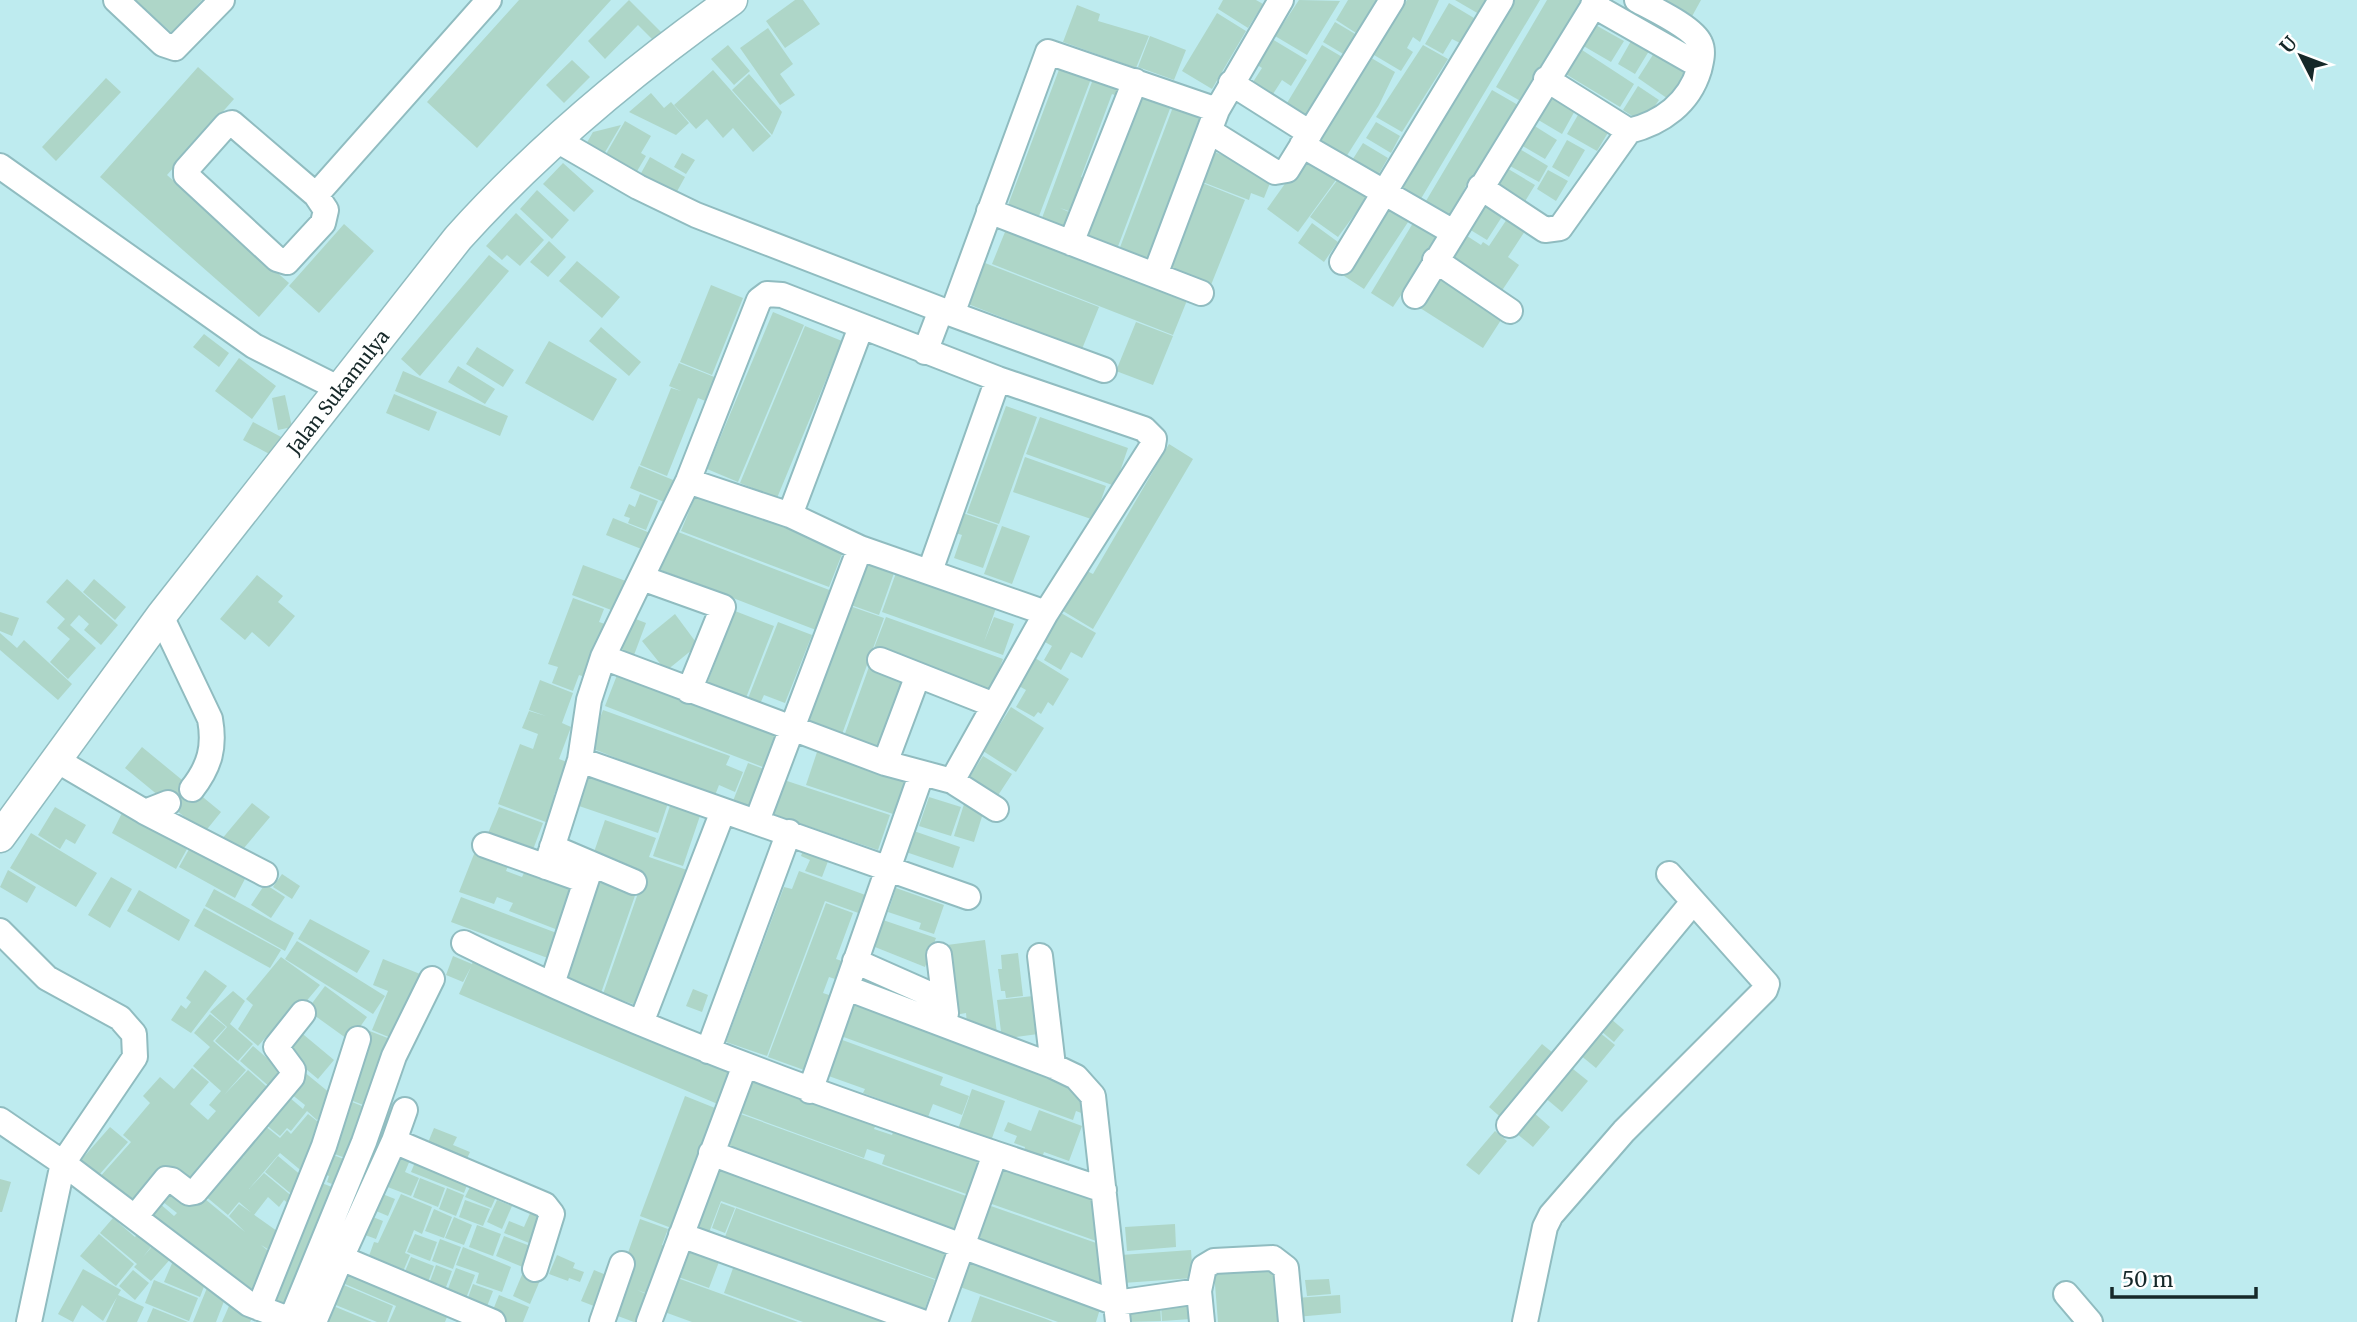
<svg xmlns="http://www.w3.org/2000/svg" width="2357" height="1322" font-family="Merriweather,serif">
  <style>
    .building { fill: #aed6c8 }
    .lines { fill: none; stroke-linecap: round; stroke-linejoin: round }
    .minor-casing { stroke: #90bcc0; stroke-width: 28 }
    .major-casing { stroke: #90bcc0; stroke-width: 33 }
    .minor { stroke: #fff; stroke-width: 24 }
    .major { stroke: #fff; stroke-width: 30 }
    .labels { text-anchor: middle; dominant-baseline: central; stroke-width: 5; stroke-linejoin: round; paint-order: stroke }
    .street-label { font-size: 19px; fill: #162829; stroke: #fff }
  </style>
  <rect width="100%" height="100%" fill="#beebef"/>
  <!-- building -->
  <path class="building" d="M135,0H202L172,33Z
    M519,0H611L477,148L427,102Z
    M629,0L662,33L654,41L638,25L605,59L588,41Z
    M795,0H803L820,24L785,48L766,21Z
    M1223,0H1256L1263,4L1248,28L1218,9Z
    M1299,0L1340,1L1307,55L1275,36Z
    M1348,0H1376L1356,33L1336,20Z
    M1407,0H1439L1420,42L1413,37L1407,48L1413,52L1401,71L1369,52Z
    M1455,0H1487L1479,14Z
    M1507,0H1540L1419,202L1394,187Z
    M1547,0H1582L1524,103L1496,87Z
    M1653,0H1701L1690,20Z
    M1449,3L1474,18L1460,43L1452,39L1443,54L1425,44Z
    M1077,5L1100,14L1098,21L1149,36L1136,68L1063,42Z
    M1217,13L1246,31L1212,89L1182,71Z
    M1335,22L1362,38L1350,58L1323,42Z
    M1592,23L1624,41L1611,62L1580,44Z
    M768,28L793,64L780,74L795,95L780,105L740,48Z
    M1150,36L1186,50L1174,80L1138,67Z
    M1272,39L1307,60L1291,86L1282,80L1273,94L1253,82L1262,68L1256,64Z
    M1631,41L1649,51L1635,74L1618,64Z
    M728,45L750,71L734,85L711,59Z
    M1322,45L1344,58L1308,116L1287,103Z
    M1423,45L1448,59L1402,132L1376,117Z
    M1579,48L1634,84L1620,107L1564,73Z
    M1656,50L1688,75L1671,101L1638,78Z
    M1368,56L1395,72L1379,105L1346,157L1318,140Z
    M1063,59L1094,71L1039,216L1008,205Z
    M572,60L590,77L564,103L546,85Z
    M198,67L234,99L167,175L289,283L259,317L100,177Z
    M713,70L771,136L753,152L733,128L723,138L707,119L696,129L674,105Z
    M1096,71L1126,82L1120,97L1112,94L1081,177L1090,181L1078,214L1060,208L1069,212L1064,226L1042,218Z
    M749,74L782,112L772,135L732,90Z
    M106,78L121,92L56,161L42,147Z
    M1140,86L1174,98L1117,249L1083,237Z
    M1638,86L1659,100L1643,123L1623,110Z
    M1492,90L1518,105L1476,179L1471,176L1448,221L1423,206Z
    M1550,91L1577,107L1562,134L1535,118Z
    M651,93L664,108L671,102L689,123L676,135L629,112Z
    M1176,99L1210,112L1153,263L1119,250Z
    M1582,108L1612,126L1597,151L1567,134Z
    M625,121L651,136L641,153L646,156L633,178L602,161Z
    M1376,122L1400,136L1391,153L1366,138Z
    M621,125L601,159L585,146L593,132Z
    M1533,125L1557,140L1545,159L1521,145Z
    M1567,140L1585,150L1569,177L1552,167Z
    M1363,143L1388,158L1377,177L1351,162Z
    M1518,148L1548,166L1539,182L1508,165Z
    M1309,150L1341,173L1298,232L1267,209Z
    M1212,151L1261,170L1272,178L1264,198L1251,193L1249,200L1200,181Z
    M682,153L695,160L686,174L674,167Z
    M650,157L685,177L675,195L640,175Z
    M563,163L594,191L574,212L543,184Z
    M1505,167L1535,185L1524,203L1494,185Z
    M1548,170L1568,181L1556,201L1537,189Z
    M1341,175L1369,195L1338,237L1310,217Z
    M1200,182L1245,200L1211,285L1166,268Z
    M537,190L569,220L552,239L520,209Z
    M1483,197L1505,212L1487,240L1464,226Z
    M1388,201L1412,216L1364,289L1341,274Z
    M516,213L544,240L520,266L507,255L502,260L486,246Z
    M1509,216L1527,228L1508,257L1519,265L1501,292L1448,258L1464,234L1481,245L1483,242L1489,246Z
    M1416,218L1441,235L1393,307L1371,293Z
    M1312,223L1338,242L1324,262L1298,243Z
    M344,224L374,251L319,313L289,286Z
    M1007,227L1188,298L1173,335L992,264Z
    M549,241L566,257L548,277L530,262Z
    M489,255L509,271L420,376L401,359Z
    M577,261L620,297L602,318L559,281Z
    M985,263L1099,307L1082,349L968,304Z
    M1439,272L1475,300L1474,303L1501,320L1483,348L1417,306Z
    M711,285L743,298L712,375L680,362Z
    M773,312L804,325L738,482L707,469Z
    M1136,322L1173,336L1153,385L1116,371Z
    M805,326L842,341L777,498L740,483Z
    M601,327L641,362L629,376L589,341Z
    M204,334L229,353L219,367L193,347Z
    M549,341L617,379L593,421L525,383Z
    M477,347L514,370L503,387L466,364Z
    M239,358L276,386L252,419L215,391Z
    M679,363L717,378L708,402L698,398L667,476L640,465L671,388L681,391L669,386Z
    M458,366L495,389L485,404L448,382Z
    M403,371L508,416L500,436L395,391Z
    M394,394L437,412L429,431L386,413Z
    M285,395L292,427L278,430L272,398Z
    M1006,406L1037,417L999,524L967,513Z
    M1040,417L1128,448L1115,486L1026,454Z
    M253,422L283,438L273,456L243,440Z
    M1169,444L1193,459L1093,629L1063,611L1087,571L1093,574Z
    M1025,457L1106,486L1094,520L1013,492Z
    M639,466L678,482L669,504L630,488Z
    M697,492L844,549L829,587L681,531Z
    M640,494L658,501L646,530L628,523L630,518L624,516L629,504L635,507Z
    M960,512L998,525L983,568L954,558L962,535L952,532Z
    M613,518L655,535L649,552L606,535Z
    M1002,526L1030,536L1012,584L984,574Z
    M673,530L832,591L816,630L658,569Z
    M863,562L894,573L879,615L848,604Z
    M583,565L631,583L619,613L572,595Z
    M896,573L996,608L984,642L994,617L1014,624L1003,655L882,612Z
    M257,575L283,596L278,602L295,616L269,647L252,632L245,640L220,619Z
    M67,579L118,625L101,645L84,630L89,624L79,615L70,625L96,648L68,679L50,662L70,639L57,628L65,619L46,602Z
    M94,579L126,607L115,620L83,592Z
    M573,598L604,609L599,622L608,625L588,678L579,675L573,691L552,683L558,667L548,664Z
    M847,605L884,618L841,737L804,724Z
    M735,611L774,626L744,703L705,689Z
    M0,612L19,618L12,636L0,631Z
    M1061,613L1096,633L1082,658L1071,652L1061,670L1044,660L1052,646L1045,642Z
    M675,614L698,645L666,671L642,641Z
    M628,616L646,623L634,655L616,647Z
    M886,617L1003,659L991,690L874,648Z
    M778,622L812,635L785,703L764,695L759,706L747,701Z
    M0,633L17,648L24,640L72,684L58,700L0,650Z
    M1035,658L1069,679L1053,706L1048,702L1041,714L1038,712L1034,717L1016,707L1026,690L1019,686Z
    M870,664L907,677L880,752L843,739Z
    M619,670L782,733L768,769L605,706Z
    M540,680L573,693L562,723L571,727L559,759L567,762L554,795L562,797L551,824L498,804L520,744L533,749L538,734L522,728L529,711L546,716L529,710Z
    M1011,707L1044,728L1016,772L983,751Z
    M603,710L730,756L726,765L743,772L735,792L719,785L714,798L589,747Z
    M142,747L221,812L204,833L125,768Z
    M818,749L911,780L899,816L806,785Z
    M983,756L1012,774L995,800L967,781Z
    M748,763L767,770L751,813L731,806Z
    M591,770L670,797L658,833L579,806Z
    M784,780L890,815L878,850L772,814Z
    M673,797L703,807L683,866L653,856Z
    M929,797L961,807L951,836L919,826Z
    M965,801L985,807L974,842L954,836Z
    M252,803L270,817L239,854L221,840Z
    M55,807L86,825L75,844L66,839L60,849L38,835Z
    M499,807L543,823L531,855L486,838Z
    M122,813L187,849L176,869L112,833Z
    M605,820L656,838L649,857L687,870L639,1006L603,994L645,873L593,855Z
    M911,830L960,847L953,868L903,851Z
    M31,833L97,873L76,907L10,868Z
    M192,844L247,875L235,898L179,867Z
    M804,847L830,856L822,877L805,871L810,860L801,856Z
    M476,849L510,861L506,871L522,877L525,871L579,891L563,932L509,911L513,903L497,897L494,904L459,892Z
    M8,870L36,887L27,903L0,887Z
    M799,871L871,897L864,915L825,901L767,1056L726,1042L784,887L792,889Z
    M596,873L638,887L601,993L560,979Z
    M282,874L300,886L292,899L273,887Z
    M111,877L132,889L110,928L88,915Z
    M265,884L285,897L271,918L251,905Z
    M896,888L944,905L934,934L919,929L921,923L888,912Z
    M214,889L294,933L285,951L205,906Z
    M139,890L190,920L179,941L127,911Z
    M461,897L562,935L553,960L451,922Z
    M826,903L853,913L836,959L845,962L838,980L829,977L823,993L832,996L804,1070L768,1057Z
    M204,908L281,950L270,968L194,926Z
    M310,919L370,951L357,973L298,939Z
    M880,919L936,938L925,967L870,945Z
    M985,940L997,1033L967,1024L966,1013L955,1015L947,945Z
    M297,941L385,996L373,1014L285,959Z
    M1018,953L1023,996L1006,998L1005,991H1001L998,969H1002L1001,955Z
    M453,956L472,964L475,956L736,1067L720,1105L459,994L471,967L463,982L446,975Z
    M281,957L320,985L282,1030L266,1037L258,1046L238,1029L253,1005L246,999Z
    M383,959L425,976L398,1041L372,1030L388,991L373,985Z
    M205,970L227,986L191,1033L171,1020L181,1005L186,1009L191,1002L186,998Z
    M325,986L367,1017L350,1041L307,1010Z
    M693,989L708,995L702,1012L686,1006Z
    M233,991L245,1001L230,1024L253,1044L238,1061L215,1041L227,1027L210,1012Z
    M1033,996L1038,1034L1002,1039L997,1000Z
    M851,1001L1036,1069L1034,1073L1083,1091L1084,1114L1076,1111L1073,1120L838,1035Z
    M210,1014L226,1027L213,1041L246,1070L224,1095L248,1070L275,1094L190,1191L172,1175L133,1210L98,1179L131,1142L123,1135L150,1103L143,1096L160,1077L174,1089L192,1068L209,1082L190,1104L208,1120L216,1111L209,1105L221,1091L193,1066L210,1047L194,1033Z
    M1611,1019L1624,1030L1614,1042L1601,1031Z
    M298,1030L334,1060L318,1079L282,1049Z
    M367,1030L398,1042L371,1108L340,1096Z
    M1599,1032L1615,1045L1596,1068L1574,1050Z
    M837,1038L943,1077L940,1085L969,1096L962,1115L933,1104L928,1117L863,1093L865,1089L823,1074Z
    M1542,1044L1558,1057L1505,1121L1489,1107Z
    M253,1046L284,1073L271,1088L240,1061Z
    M1568,1065L1588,1081L1562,1112L1543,1096Z
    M303,1071L336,1098L317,1120L307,1111L291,1131L287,1128L280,1136L260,1120L283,1092L303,1109L305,1105L286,1090Z
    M746,1074L877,1122L874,1129L892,1135L895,1127L983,1159L969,1195L882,1164L885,1155L867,1149L864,1158L733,1110Z
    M972,1089L1005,1101L991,1141L958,1129Z
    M685,1096L720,1110L674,1229L640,1216Z
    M342,1098L372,1110L353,1161L324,1150Z
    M383,1108L398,1114L386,1150L369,1143Z
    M1039,1110L1082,1126L1069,1161L1044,1152L1042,1158L1024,1152L1025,1147L1014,1143L1017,1136L1004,1131L1008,1122L1031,1131Z
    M732,1111L969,1197L955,1233L719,1148Z
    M1533,1112L1550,1127L1533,1147L1516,1133Z
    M308,1114L326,1128L304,1173L280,1153L249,1189L264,1173L294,1198L289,1204L284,1200L279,1207L268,1197L254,1215L239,1202L228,1215L198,1190L233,1149L246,1159L236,1150L259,1121L280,1138L287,1130L291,1134Z
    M110,1127L128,1142L99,1175L81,1160Z
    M434,1128L457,1137L453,1145L470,1152L464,1165L425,1150Z
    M1495,1131L1507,1141L1479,1175L1466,1165Z
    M395,1146L413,1153L405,1172L419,1178L411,1196L380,1184Z
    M325,1152L352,1162L342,1188L327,1182L329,1176L317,1171Z
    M418,1155L471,1175L464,1193L411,1172Z
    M278,1156L308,1181L295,1197L265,1172Z
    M716,1160L951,1245L938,1280L721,1201L708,1235L691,1229Z
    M1001,1166L1100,1201L1099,1242L989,1203Z
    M475,1177L500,1188L491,1208L465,1197Z
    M420,1178L445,1188L438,1207L413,1197Z
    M0,1179L11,1182L2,1212H0Z
    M314,1180L342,1191L291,1318L263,1306Z
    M172,1182L200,1205L205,1199L245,1232L229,1216L239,1204L284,1236L271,1251L261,1245L278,1259L249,1301L146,1217L158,1202L174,1216L177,1213L158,1198Z
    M447,1188L464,1195L456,1216L439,1209Z
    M375,1191L395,1199L388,1216L369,1208Z
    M401,1194L432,1207L422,1234L414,1230L405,1253L410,1255L399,1281L365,1267L374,1242L378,1243Z
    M465,1200L490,1209L483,1226L459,1217Z
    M497,1200L512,1206L502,1229L487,1222Z
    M721,1203L735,1208L725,1233L712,1228Z
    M988,1205L1099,1244L1100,1286L975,1242Z
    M736,1208L935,1280L923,1314L723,1242Z
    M434,1209L452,1217L444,1238L425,1231Z
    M531,1211L551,1218L539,1247L504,1233L509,1221L524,1227Z
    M365,1214L383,1221L376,1239L357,1232Z
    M454,1217L472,1225L464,1245L445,1238Z
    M113,1218L135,1237L144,1227L158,1238L143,1257L156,1242L173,1256L151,1281L134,1267L137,1264L100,1233Z
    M640,1219L668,1229L662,1245L669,1247L651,1295L637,1290L653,1297L644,1322H634L607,1312Z
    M1175,1224L1176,1247L1127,1251L1125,1227Z
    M477,1225L501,1234L493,1256L469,1247Z
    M99,1234L134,1264L116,1286L80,1256Z
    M415,1234L437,1242L430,1261L407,1252Z
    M504,1236L538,1249L530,1270L496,1256Z
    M440,1239L461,1247L453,1269L432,1261Z
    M685,1241L722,1254L709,1288L673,1275Z
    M463,1247L511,1267L502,1292L476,1283L479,1273L456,1265Z
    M1191,1250L1193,1278L1123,1283L1121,1255Z
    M557,1255L575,1263L573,1268L584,1272L580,1282L569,1278L568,1281L549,1274Z
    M971,1255L1100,1309L1096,1322H1058L960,1287Z
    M411,1257L434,1266L425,1290L401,1281Z
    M736,1260L906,1322H803L724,1293Z
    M173,1261L208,1276L200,1297L164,1282Z
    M346,1262L451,1307L445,1322H389L396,1306L338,1281Z
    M436,1265L452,1271L442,1298L426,1292Z
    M1278,1265L1283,1322H1218L1214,1272Z
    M456,1268L475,1275L463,1306L444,1299Z
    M83,1269L121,1290L118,1295L144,1307L137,1322H106L117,1297L103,1321L82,1305L73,1322L58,1314Z
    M133,1270L149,1283L135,1300L119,1286Z
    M524,1270L541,1278L530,1304L513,1296Z
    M594,1270L616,1279L604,1310L581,1301Z
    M672,1276L798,1322H692L659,1310Z
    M1329,1279L1331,1294L1307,1296L1305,1280Z
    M154,1280L198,1298L189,1321L145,1303Z
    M339,1283L393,1306L387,1322H377L331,1303Z
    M473,1284L493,1291L484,1314L465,1306Z
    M207,1288L226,1296L216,1322H193Z
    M499,1295L529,1307L523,1322H507L491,1315Z
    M1340,1295L1341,1313L1296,1317L1295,1298Z
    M980,1296L1046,1319L1053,1322H971Z
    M326,1303L372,1322H318Z
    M1190,1303L1191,1319L1162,1321L1161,1305Z
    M1160,1305L1161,1321L1127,1322L1126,1307Z
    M229,1306L253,1316L250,1322H222Z
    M153,1308L188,1322H147Z"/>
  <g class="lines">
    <!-- minor casing -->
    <g class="minor-casing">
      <path id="minor" d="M116,0L163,44L175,48L222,0
        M1593,5L1700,66
        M1231,83L1310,133
        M232,123L316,195L326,210L323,223L287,262L277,259L186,175V170L226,125Z
        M1629,131C1662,123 1689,103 1699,70C1701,62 1704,51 1700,43C1693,27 1653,9 1637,0
        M1211,132L1275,172L1287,170L1392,0
        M555,139L638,187L696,215L952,314L1048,52L1217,110
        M1302,145L1453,232
        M0,166L254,346L340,389
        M1480,187L1545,230L1560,228L1629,131L1546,79
        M316,195L489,0
        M989,211L1201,293
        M1071,243L1135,81
        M1435,260L1510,311
        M1342,262L1501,0
        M1158,267L1217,110L1281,0
        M1415,296L1597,0
        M952,314L1104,370
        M925,352L941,310
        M688,481L790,515L860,548L1046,613
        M790,515L861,327
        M930,571L998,379
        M642,578L723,607L689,691
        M161,616L210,719C215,747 210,766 192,789
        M603,657L885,763L952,781L996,809
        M880,660L994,705
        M580,760L968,897
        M58,761L145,812L168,803
        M885,763L918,675
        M145,812L265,874
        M757,821L860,548
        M485,845L586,881
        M552,847L634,882
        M546,867L580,760L589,700L603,657L688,481L759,300L767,294L782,295L998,379L1144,429L1154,439L1153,445L1046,613L952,781
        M0,931L47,978L120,1018L134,1034L135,1057L63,1163L29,1322
        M464,943C669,1045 887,1118 1104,1190
        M939,955L946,1013
        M1040,956L1053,1066
        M855,961L943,1000
        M552,984L591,866
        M847,988L1053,1066L1076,1077L1093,1096L1118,1322
        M641,1023L723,811
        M708,1051L789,832
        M810,1091L921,775
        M0,1120L63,1163L249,1304L291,1320L364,1142L394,1056L432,979
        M1509,1125L1693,902
        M394,1141L545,1205L552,1214L535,1269
        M711,1153L1116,1303L1199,1291
        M135,1217L166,1179L172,1180L189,1193L195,1192L292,1077L293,1070L276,1047L303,1013
        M681,1235L922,1322
        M341,1258L394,1141L405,1110
        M2066,1294L2090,1322
        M259,1308L324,1146L358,1039
        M314,1322L341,1258L493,1322
        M602,1322L622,1264
        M649,1322L745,1065
        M935,1322L995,1154
        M1202,1322L1199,1291L1204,1267L1214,1261L1273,1258L1286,1268L1291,1322
        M1525,1322L1545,1227L1551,1215L1624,1131L1765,990L1767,984L1669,874"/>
    </g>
    <!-- major casing -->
    <g class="major-casing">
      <path id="major" d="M0,837L161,616L458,238C539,148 633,70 732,0"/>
    </g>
    <!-- minor -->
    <use href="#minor" class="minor"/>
    <!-- major -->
    <use href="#major" class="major"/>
  </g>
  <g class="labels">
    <!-- street labels -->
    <g class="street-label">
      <text transform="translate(338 392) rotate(-52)">Jalan Sukamulya</text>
    </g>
  </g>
  <!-- north arrow -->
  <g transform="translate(2301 56) rotate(312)" stroke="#ffffff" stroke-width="5" paint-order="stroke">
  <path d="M0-5L12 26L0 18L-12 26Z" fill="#162829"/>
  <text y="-10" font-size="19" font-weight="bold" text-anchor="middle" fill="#162829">U</text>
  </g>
  <!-- scale -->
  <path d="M2112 1287v10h144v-10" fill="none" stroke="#162829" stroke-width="3.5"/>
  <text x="2122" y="1287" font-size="21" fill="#162829" stroke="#ffffff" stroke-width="5" paint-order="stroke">50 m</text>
</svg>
